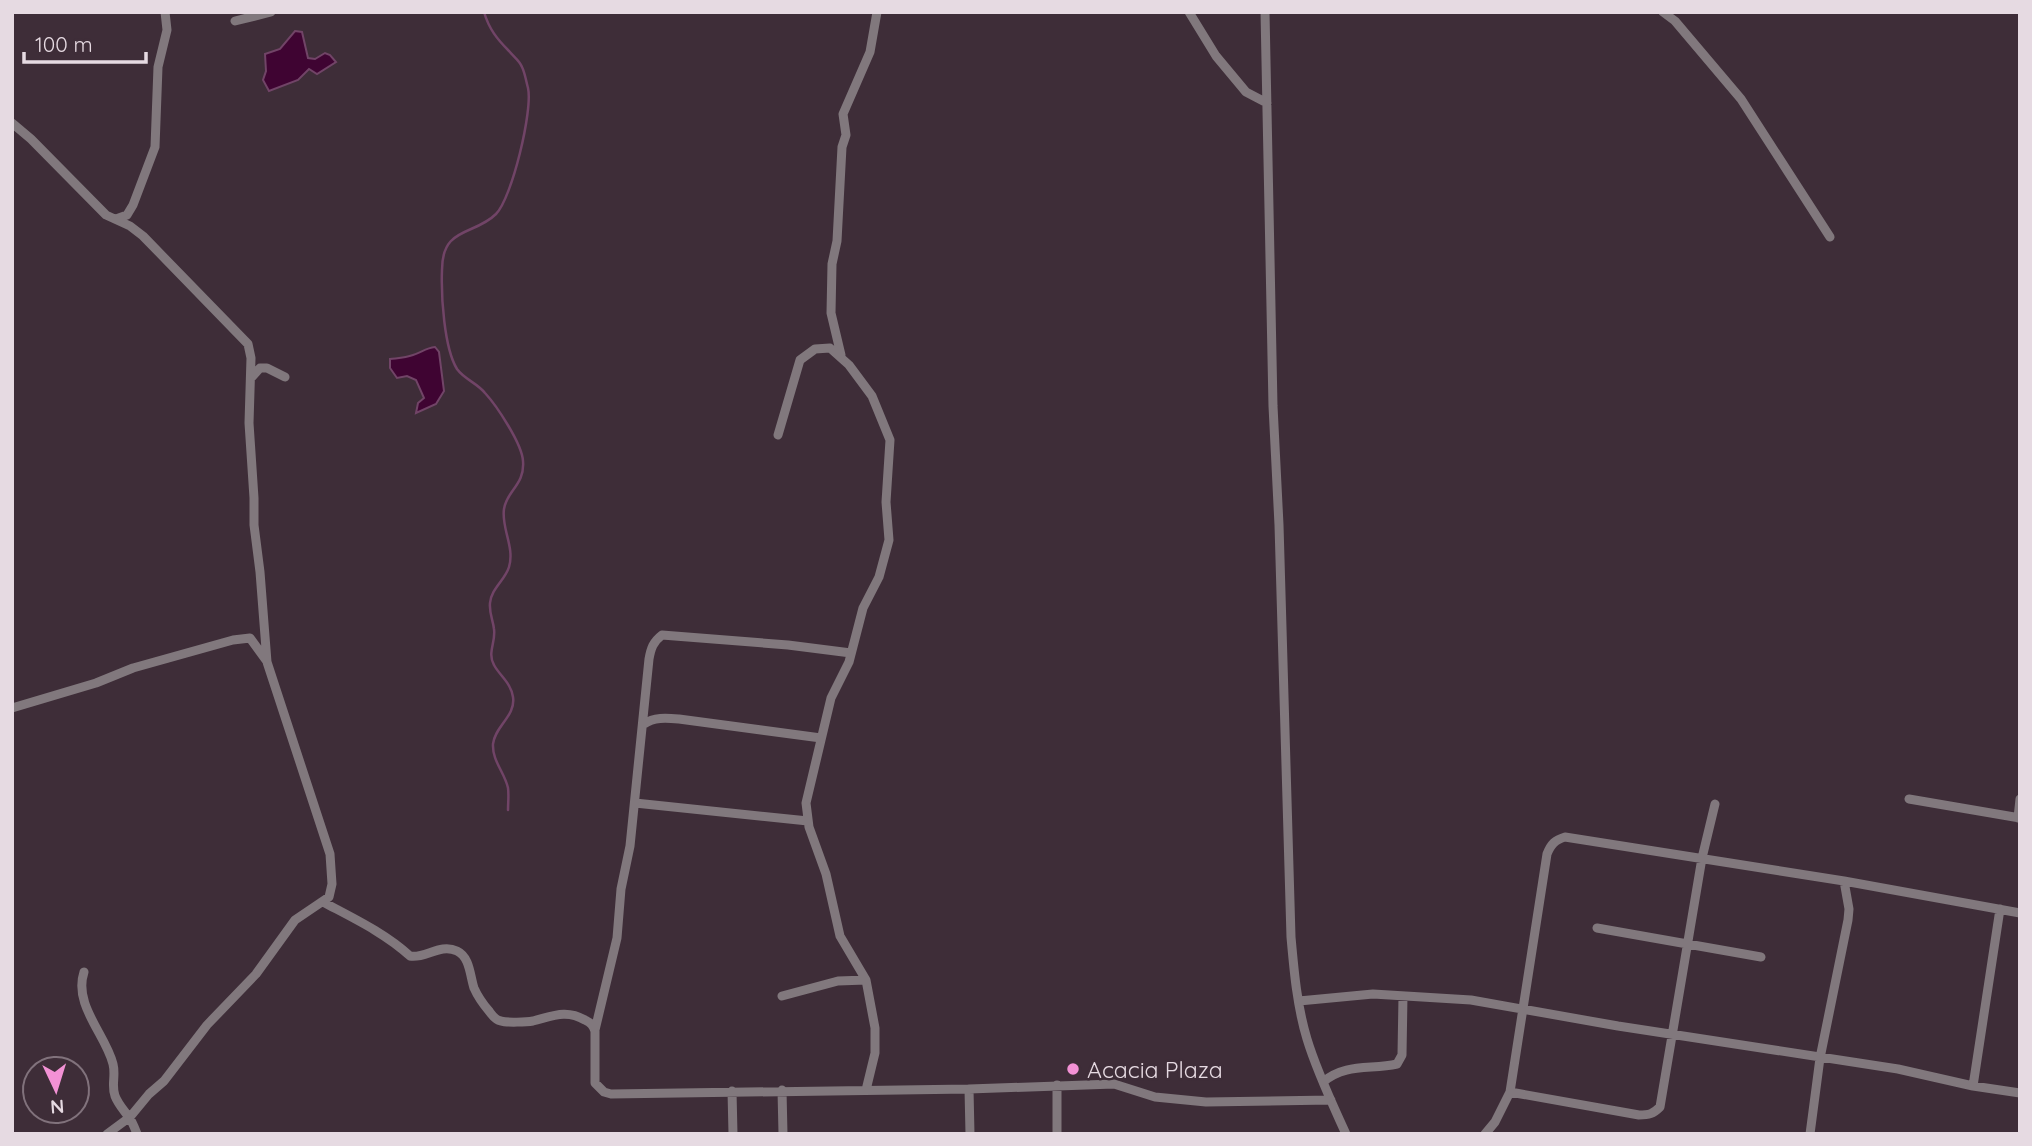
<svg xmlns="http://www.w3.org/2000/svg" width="2032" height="1146" font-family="Quicksand,sans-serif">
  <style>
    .water { fill: #3f0432; stroke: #714467; stroke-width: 2 }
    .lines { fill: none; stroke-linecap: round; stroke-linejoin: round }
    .stream { stroke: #714467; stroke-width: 2.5 }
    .minor { stroke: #81787d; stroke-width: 9 }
    .poi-dot { fill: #f391d5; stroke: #3e2d38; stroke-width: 2.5 }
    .labels { text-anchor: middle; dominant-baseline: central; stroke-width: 5; stroke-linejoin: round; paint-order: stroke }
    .poi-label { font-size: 23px; fill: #e6dae2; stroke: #3e2d38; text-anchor: start }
  </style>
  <rect width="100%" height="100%" fill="#3e2d38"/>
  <!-- water -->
  <path class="water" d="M295,31L302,32L308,58L315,59L325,53L330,55L336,62L317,74L309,69L298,80L269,91L263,80L266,71L265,54L280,49Z
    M435,347L439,352L444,391L436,404L416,413L418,403L424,398L416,380L407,376L397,378L390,368V359C398,358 405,358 413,355C422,352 426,348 435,347Z"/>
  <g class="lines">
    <!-- stream -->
    <path class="stream" d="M484,12C489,29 497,39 509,51C513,56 520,61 522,67C525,73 526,81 528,88C533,110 512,198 496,214C474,236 442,226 442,270C441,295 444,348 457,369C464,379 477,383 485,393C497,406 522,444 523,461C525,485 507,490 504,509C501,528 515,547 509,567C505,580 491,589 490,603C489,613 493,620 494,629C496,642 487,653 494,665C500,676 511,683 513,697C516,716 495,726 493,744C492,761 505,773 508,788C509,795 508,803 508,810"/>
    <!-- minor -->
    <path class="minor" d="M1189,12L1216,56L1246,92L1267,103
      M1265,12L1273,406L1279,525L1291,937C1294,971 1297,1006 1307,1039C1317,1072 1332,1103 1346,1134
      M1663,12L1675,21L1741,99L1830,237
      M235,21L271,12
      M12,123L31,139L106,215L130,226L143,236L248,344L251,358L249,423L254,498V525L260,572L267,662L330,854L332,884L329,897L295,920L256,974L207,1025L164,1081L149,1094L130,1117L107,1134
      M116,219L127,215L133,205L155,147L158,67L167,30L165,12
      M841,355L831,313L832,264L837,241L842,147L846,135L843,114L870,52L877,12
      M251,378L260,368H267L285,377
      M778,435L800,360L815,349L830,348L849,365L872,396L890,440L886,502L889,540L879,577L863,608L849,662L831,698L806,803L809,827L826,874L840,936L866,980L875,1028V1053L866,1090
      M12,708L96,683L133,668L233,640L250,638L266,660
      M644,724C654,717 666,718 679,719L821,738
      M1909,799L2020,818
      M635,803L808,821
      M2018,818L2020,799
      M323,902C353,918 385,933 410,956C425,959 440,943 457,951C470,957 470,976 474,988C478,997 483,1004 489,1011C492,1015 495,1020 501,1021C507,1023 527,1022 533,1021C553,1016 566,1009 585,1020C591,1023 593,1025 595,1031V1083L604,1092L611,1094L969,1089L1114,1084L1155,1097L1206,1102L1331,1100
      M1597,928L1761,957
      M84,972C73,1005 106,1035 113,1064C116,1076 111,1085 115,1096C119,1106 125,1111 130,1119C133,1123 135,1129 137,1134
      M782,996L838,981L866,980
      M1299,1001L1373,994L1471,1000L1618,1026L1898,1069L1973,1086L2020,1093
      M595,1030L617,938L621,889L630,846L649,659C651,648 653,642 662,635L788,645L851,653
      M1323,1082C1346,1063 1370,1070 1397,1064L1402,1055L1403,996
      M1057,1085V1134
      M1973,1086L2000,909
      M969,1089L970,1134
      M782,1090L783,1134
      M732,1091L733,1134
      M1510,1092L1639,1115C1649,1115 1653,1114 1660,1107L1702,858L1715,804
      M1485,1134L1495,1122L1510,1092L1547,854C1551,844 1555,840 1565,837L1844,881L2020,913
      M1810,1134L1820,1058L1848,920L1849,909L1844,881"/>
  </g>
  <!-- markers -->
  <circle class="poi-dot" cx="1073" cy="1069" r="7"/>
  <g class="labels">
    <!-- poi labels -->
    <g class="poi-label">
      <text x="1087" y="1069">Acacia Plaza</text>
    </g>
  </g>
  <!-- border -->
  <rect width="2032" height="1146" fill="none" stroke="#e6dae2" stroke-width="28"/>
  <!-- north arrow -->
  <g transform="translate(56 1090) rotate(176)"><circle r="33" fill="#3e2d38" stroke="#81727c" stroke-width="2"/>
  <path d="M0-5L12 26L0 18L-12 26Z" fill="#f391d5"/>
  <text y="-10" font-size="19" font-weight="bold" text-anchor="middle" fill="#e6dae2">N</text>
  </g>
  <!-- scale -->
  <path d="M24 52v10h122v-10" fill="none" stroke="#e6dae2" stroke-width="3.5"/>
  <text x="35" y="52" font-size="21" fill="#e6dae2" stroke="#3e2d38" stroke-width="5" paint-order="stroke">100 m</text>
</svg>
